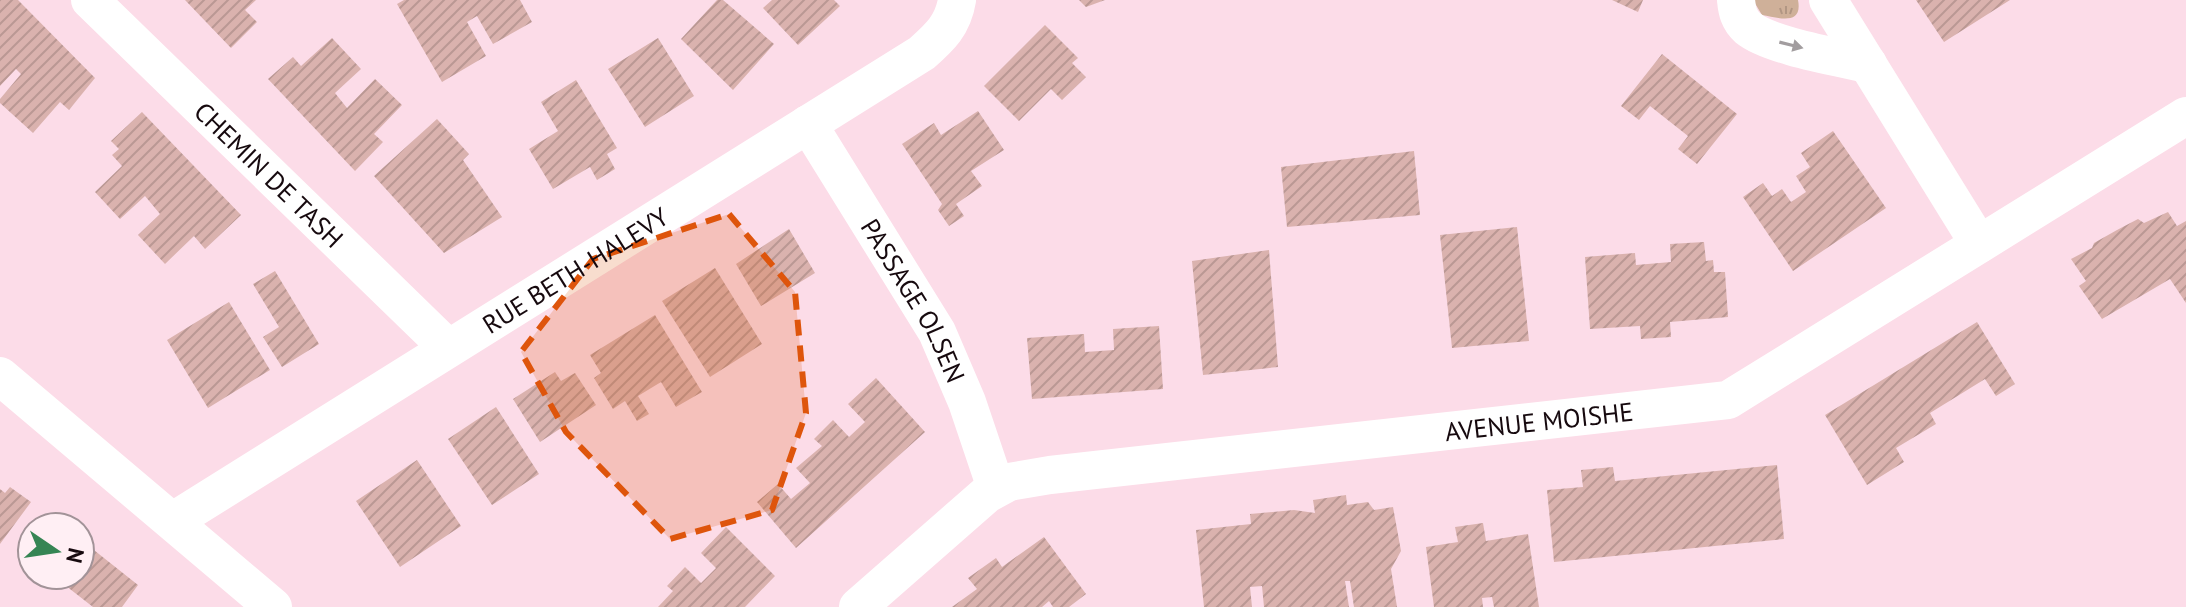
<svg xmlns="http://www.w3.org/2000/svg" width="2186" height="607" font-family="'PT Sans',sans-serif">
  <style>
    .grass { fill: url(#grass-tufts) }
    .building { fill: url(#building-hatch) }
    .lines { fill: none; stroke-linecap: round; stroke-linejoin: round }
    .minor { stroke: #fff; stroke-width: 38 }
    .oneway { fill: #a29d9f }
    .marked { fill: #de550c; fill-opacity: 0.2; stroke: #de550c; stroke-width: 6; stroke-dasharray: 16 10; stroke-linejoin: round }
    .labels { text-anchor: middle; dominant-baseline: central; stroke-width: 8; stroke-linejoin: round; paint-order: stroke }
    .street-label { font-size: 26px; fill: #16090e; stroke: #ffeff4 }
  </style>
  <defs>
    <pattern id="grass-tufts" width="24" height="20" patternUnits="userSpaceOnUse" patternTransform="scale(2)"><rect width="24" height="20" fill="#cfb099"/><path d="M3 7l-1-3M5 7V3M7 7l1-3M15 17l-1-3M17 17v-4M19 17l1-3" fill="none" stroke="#b19683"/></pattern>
    <pattern id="building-hatch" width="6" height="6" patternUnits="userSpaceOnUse" patternTransform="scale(2)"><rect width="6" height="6" fill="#dab2ae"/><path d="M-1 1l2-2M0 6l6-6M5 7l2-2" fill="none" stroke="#ba9894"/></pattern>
  </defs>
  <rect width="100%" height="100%" fill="#fcdce8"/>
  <!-- grass -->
  <path class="grass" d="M1753,0H1798C1803,26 1779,18 1762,15Z"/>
  <!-- building -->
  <path class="building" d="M0,0H18L95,78L69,110L60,102L33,133L0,103V99L21,74L16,69L0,86Z
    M185,0H256L245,10L257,22L231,48Z
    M404,0H520L532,22L493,44L477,16L467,22L486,56L442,82L397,4Z
    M717,0H723L774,44L733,90L681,39Z
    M772,0H834L840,6L798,45L763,8Z
    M1079,0H1105L1086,7Z
    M1612,0H1643L1638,12Z
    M1916,0H2010L1944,42Z
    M1045,25L1078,58L1072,63L1086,77L1062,100L1051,89L1019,121L984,86Z
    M332,38L361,69L335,93L347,108L375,79L402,105L374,134L383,142L355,171L268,79L293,57L301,66Z
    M658,38L694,96L645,127L608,69Z
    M1662,54L1737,114L1697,164L1678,149L1688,136L1650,106L1639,120L1621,106Z
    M576,80L617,148L607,154L615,169L597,180L590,167L553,189L529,149L558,131L541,102Z
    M978,111L1004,150L971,171L982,186L956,204L964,216L949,226L938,210L942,204L902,144L934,123L941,135Z
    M142,112L241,215L205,249L194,236L165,264L138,235L160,214L145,196L120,219L95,192L122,166L112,155L119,149L111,141Z
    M437,119L469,154L463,160L502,217L444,253L374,176Z
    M1833,131L1886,208L1793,271L1743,197L1763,183L1772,196L1782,189L1791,202L1806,192L1796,176L1810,167L1801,153Z
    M1414,151L1420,215L1287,227L1281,167Z
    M2168,212L2177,226L2186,221V303L2170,279L2102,319L2079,286L2086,281L2071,259L2092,248L2094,243L2117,230L2138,219L2144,223Z
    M1517,227L1529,341L1452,348L1440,235Z
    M789,229L815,273L761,306L736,264Z
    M1704,242L1706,261L1713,260L1714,272H1725L1728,317L1670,322L1671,337L1641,339L1640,326L1590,329L1585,257L1635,253L1636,265L1671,262L1670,244Z
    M1269,250L1278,367L1203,375L1192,261Z
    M715,268L762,344L710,377L662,301Z
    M275,271L319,344L282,367L263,337L279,327L253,284Z
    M229,302L270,370L208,408L167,340Z
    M655,315L702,392L676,407L661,382L638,396L649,414L637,421L625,401L613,409L594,378L601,373L590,355Z
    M1977,322L2015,384L1996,396L1985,379L1930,413L1936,424L1896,448L1904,462L1867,485L1825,415Z
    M1159,326L1163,389L1032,399L1027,338L1084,334L1085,352L1114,350L1113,329Z
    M555,372L561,381L575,373L596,405L540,442L513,399Z
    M876,378L925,432L796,548L757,502L778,484L791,499L810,483L796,468L822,446L814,439L833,420L849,437L865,422L848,404Z
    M496,407L539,474L492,505L448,439Z
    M417,460L461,526L400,567L356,501Z
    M1777,465L1784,539L1554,562L1547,490L1583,487L1581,470L1613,467L1615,481Z
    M10,487L31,502L0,544V489L5,493Z
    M1346,495L1347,505L1368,502L1374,510L1393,507L1401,551L1391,569L1397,607H1354L1350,581H1345L1349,607H1264L1262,586L1250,587L1252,607H1204L1196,530L1251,524L1250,514L1294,510L1315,513L1313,500Z
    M1483,523L1486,541L1528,534L1539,607H1494L1492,597L1482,598L1483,607H1434L1426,547L1458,542L1455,527Z
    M726,527L775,576L745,607H658L673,591L667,586L685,567L701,583L716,568L701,553Z
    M1044,537L1086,594L1069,607H1053L1049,601L1042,607H952L977,589L968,578L996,558L1002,567Z
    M80,539L138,585L122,607H93L52,575H80Z"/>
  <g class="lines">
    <!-- minor -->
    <g class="minor">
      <path id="s1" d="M90,0L448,348"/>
      <path d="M1736,0C1737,11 1739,20 1748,28C1770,46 1838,57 1868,64"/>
      <path d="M1828,0L1979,244"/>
      <path id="s2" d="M808,124L937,332L967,402L996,488"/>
      <path d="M0,376L273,607"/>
      <path id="s3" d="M173,521L922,53C940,37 953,25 957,0"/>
      <path id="s4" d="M858,607L987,494L1009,482L1050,475L1728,400L2186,116"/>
    </g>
  </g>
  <!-- one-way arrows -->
  <defs><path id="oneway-solid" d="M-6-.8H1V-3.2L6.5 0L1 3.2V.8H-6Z" transform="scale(2)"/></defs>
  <use class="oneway" href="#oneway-solid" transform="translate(1791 45) rotate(14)"/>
  <!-- marked area -->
  <path class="marked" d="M729,214L795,292L806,413L772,510L670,539L566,432L521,352L593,259Z"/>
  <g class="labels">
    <!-- street labels -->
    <g class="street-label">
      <text stroke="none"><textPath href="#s1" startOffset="250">CHEMIN DE TASH</textPath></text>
      <text stroke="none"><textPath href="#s3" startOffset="474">RUE BETH-HALEVY</textPath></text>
      <text stroke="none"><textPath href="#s2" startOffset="206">PASSAGE OLSEN</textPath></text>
      <text stroke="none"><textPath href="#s4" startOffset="730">AVENUE MOISHE</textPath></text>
    </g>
  </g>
  <!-- north arrow -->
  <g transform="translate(56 551) rotate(103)"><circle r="38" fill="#ffeff4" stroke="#a29398" stroke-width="2"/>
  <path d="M0-6L14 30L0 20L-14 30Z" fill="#368554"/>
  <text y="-12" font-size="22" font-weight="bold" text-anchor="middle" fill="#16090e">N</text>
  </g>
</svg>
